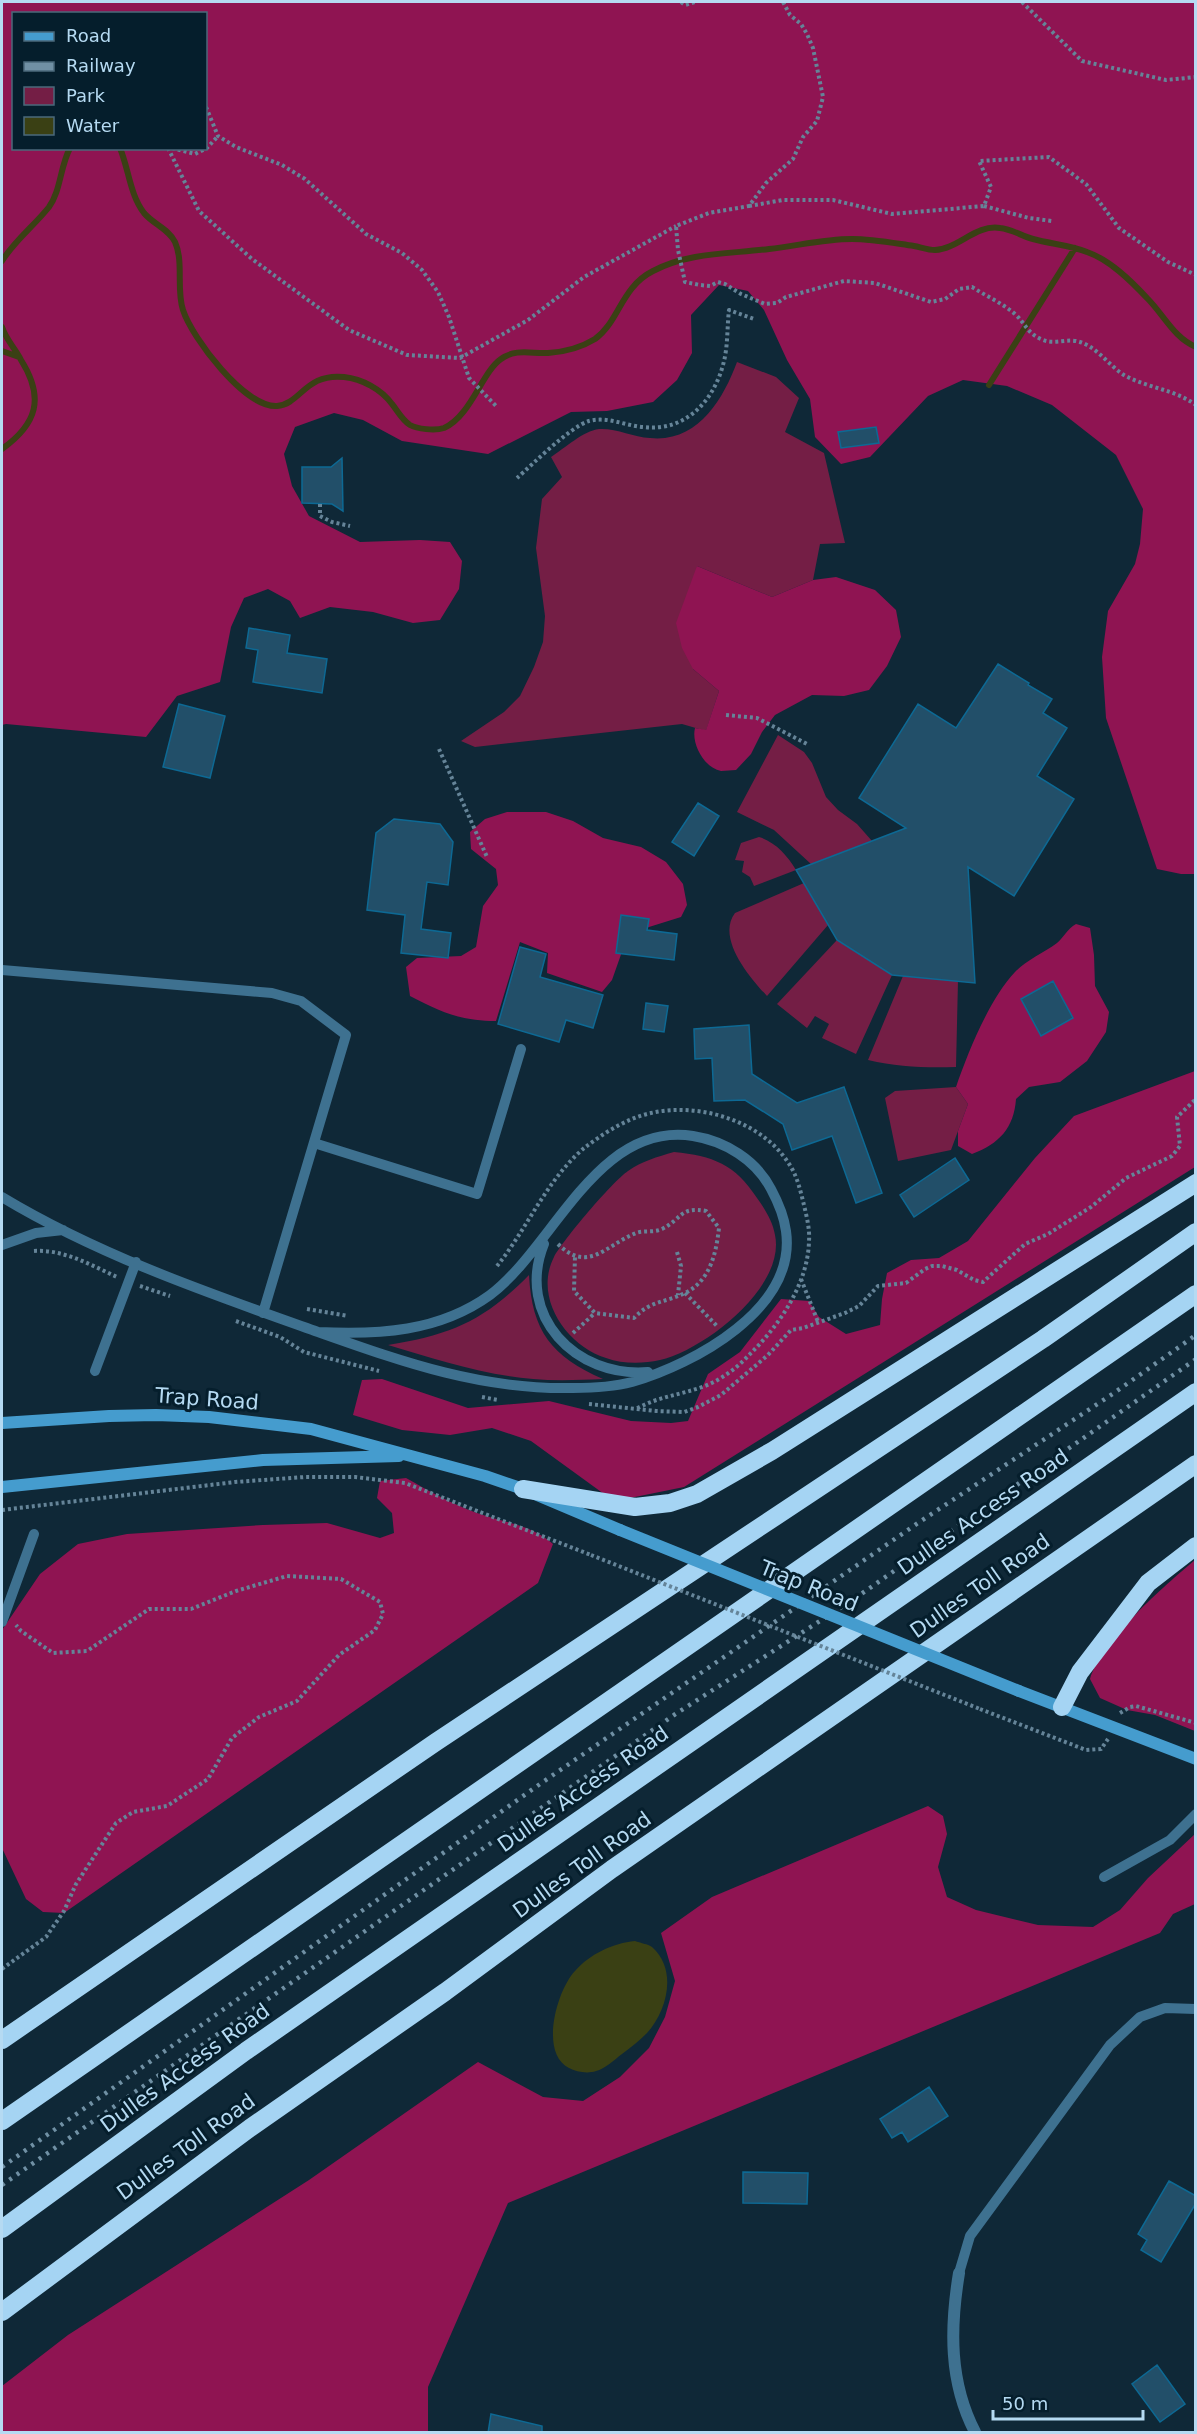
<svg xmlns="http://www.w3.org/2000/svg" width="1197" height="2434" font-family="'DejaVu Sans',sans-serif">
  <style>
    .green { fill: #741e45 }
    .forest { fill: #8f1452; fill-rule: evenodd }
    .water { fill: #3a4014 }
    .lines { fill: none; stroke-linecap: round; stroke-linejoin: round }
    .stream { stroke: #3a4014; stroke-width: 6 }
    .building { fill: #224f69; stroke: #0d6994; stroke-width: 1.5 }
    .path { stroke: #658498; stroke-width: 4; stroke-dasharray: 3 3; stroke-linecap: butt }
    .service { stroke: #3e7190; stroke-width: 10 }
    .minor { stroke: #3e7190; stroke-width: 12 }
    .secondary { stroke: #459cce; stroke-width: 12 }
    .motorway { stroke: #a5d4f3; stroke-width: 18 }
    .rail { stroke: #7090a4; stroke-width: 4.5; stroke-dasharray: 3 6; stroke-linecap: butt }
    .path-bridge { stroke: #658498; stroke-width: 4; stroke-dasharray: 3 3; stroke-linecap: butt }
    .secondary-bridge { stroke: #459cce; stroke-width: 12 }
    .labels { text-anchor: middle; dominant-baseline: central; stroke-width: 6; stroke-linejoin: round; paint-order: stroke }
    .street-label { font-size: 21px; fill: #b5daf2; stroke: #051e2c }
  </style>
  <rect width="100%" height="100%" fill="#0f2837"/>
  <!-- green -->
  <path class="green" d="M737,362L776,377L799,398L785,432L824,453L845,543L820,544L813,580L772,597L697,566L693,669L719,691L706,731L682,724L475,747L461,741L504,712L520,696L534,667L543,642L545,616L536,548L542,499L562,477L551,457C565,448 583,431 599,429C616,428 633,437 650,438C697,443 723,400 737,362Z
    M778,735L804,752L812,763L826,797L838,810L857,824L872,841L811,864L774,830L737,812Z
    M759,837C775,842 787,855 796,870L754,886L750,877L742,872L744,861L735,860L741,843Z
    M804,883L828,925L767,996C750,978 716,938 735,913Z
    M837,940L892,975L856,1054L822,1038L829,1024L815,1016L807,1028L777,1004Z
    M903,976L958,981L956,1067C926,1068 898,1067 868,1060Z
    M956,1087L968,1104L951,1150L898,1161L885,1098L895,1091Z
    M674,1152C713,1156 735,1164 757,1198C765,1209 773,1222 775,1235C786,1287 704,1350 660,1360C642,1364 623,1364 606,1358C567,1346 533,1298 554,1257C563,1240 612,1182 628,1171C642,1161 657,1157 674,1152Z
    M529,1275C532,1331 551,1356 603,1379C579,1380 556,1381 533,1379C484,1375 435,1359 388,1345C451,1335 484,1321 529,1275Z"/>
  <!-- forest -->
  <path class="forest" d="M2,2H1195V874H1181L1157,869L1106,718L1102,657L1108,611L1135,564L1140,544L1143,509L1116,455L1052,405L1007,386L963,380L928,396L870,457L841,464L815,437L810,399L787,360L764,310L748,291L719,285L691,315L692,353L677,380L653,402L607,411L571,412L488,454L402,441L363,420L334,413L295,427L284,454L292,486L309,516L360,542L420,540L450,542L462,561L459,589L440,620L413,623L373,612L330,607L300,618L290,601L268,589L244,598L231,627L220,682L177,696L146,737L6,724L2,725ZM14,14H206V148H14Z
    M697,566L772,597L813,580L836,577L875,590L896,610L901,637L887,666L869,690L844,696L812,695L775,715L762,732L751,754L736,770C731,770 726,771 721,771C704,768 691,743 695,728L706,730L719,691L693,669L682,648L676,623Z
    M507,812H546L573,821L603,838L641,847L666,862L683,884L687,905L681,917L633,932L624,946L612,980L602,992L547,973L548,953L520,942L496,1021C462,1021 440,1012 410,996L406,967L417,958L461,956L476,947L483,906L498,885L496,869L471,849L470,832L485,819Z
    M1076,924L1090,928L1094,955L1095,986L1109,1012L1106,1032L1087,1061L1060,1082L1029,1087L1016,1099C1014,1128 999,1144 972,1154L958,1146V1131L968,1104L956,1087C968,1052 990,998 1015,972C1026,960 1044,953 1057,943C1064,937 1067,929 1076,924Z
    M1195,1071V1167L684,1487L630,1498L604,1494L531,1441L492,1428L450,1435L402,1430L353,1415L362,1380L382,1379L468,1408L549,1401L631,1421L671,1423L688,1421L708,1374L740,1352L781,1299L809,1301L819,1317L846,1334L880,1325L882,1299L887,1273L911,1260L939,1258L968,1241L1035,1158L1074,1116Z
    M406,1478C429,1491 452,1504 477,1513C504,1523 530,1524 553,1544L538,1583L64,1913L43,1912L26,1899L2,1848V1630L40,1574L78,1544L127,1534L263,1525L327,1523L380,1538L394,1533L392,1513L377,1498L380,1481Z
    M1195,1560V1731L1155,1715L1127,1710L1100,1698L1090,1679C1102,1640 1164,1586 1195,1560Z
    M928,1806L943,1816L947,1834L938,1867L947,1897L976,1910L1038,1925L1093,1927L1120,1910L1148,1878L1195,1834V1904L1173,1914L1160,1933L508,2203L428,2387V2432H2V2386L68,2335L309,2180L478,2062L543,2097L583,2101L620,2077L649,2048L665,2017L675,1981L661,1933L712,1897Z"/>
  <!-- water -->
  <path class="water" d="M635,1941C640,1943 648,1944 652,1947C678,1970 667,2011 647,2033C639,2041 631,2047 622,2054C614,2060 605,2069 596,2071C588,2074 576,2072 569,2068C539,2053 557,1990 575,1971C590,1954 613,1943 635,1941Z"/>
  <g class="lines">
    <!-- stream -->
    <path class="stream" d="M120,148C129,170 130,195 144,213C153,224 169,229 175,242C184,262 176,289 183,310C192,338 245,408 277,406C301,404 305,373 344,377C362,379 381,389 392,404C397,410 402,420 410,425C417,429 435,431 444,428C471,416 482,372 501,359C516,348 532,354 548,353C564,352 582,347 595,339C619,322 621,287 653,271C689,252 730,254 769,249C797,246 823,239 852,239C872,239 893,243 914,246C920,247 928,250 935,250C958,249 976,224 1000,228C1011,229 1022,236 1033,239C1051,244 1070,245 1087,252C1110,260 1131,281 1147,298C1164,315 1174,338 1196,347
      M2,261C15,240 34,226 49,207C61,190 60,167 70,148
      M2,327C6,340 15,348 21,360C45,398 37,424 2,449
      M2,351L19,357
      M989,385L1075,248"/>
  </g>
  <!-- building -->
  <path class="building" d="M876,427L879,443L841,448L838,432Z
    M342,458L343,511L332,504L302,503V467H331Z
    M249,628L290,635L287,653L327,659L322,693L253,682L258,650L246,648Z
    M998,664L1029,683L1028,685L1052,699L1043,713L1067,728L1037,776L1074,799L1014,896L968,867L975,983L892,975L837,940L796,870L906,828L859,798L918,704L956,728Z
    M179,704L225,716L210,778L163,767Z
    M698,803L719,816L694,856L672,842Z
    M394,819L440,824L453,842L448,885L427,882L421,929L451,933L448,958L401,953L405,915L367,910L376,833Z
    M621,915L649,919L647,930L677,934L674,960L616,953Z
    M520,947L546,954L540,977L603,995L593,1028L566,1020L559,1042L498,1024Z
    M1053,981L1073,1018L1041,1036L1021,999Z
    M646,1003L668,1006L664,1032L643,1029Z
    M749,1025L752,1074L797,1103L844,1087L882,1193L856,1203L832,1136L792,1150L783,1124L745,1100L714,1101L712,1058L695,1059L694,1029Z
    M955,1158L969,1180L914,1217L900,1195Z
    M929,2087L948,2116L908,2142L902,2132L892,2138L880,2119Z
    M743,2172L808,2173L807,2204L743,2203Z
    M1169,2181L1196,2196V2203L1161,2262L1141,2250L1147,2240L1138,2234Z
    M1157,2365L1185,2404L1160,2422L1132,2384Z
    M491,2414L542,2426V2433H488Z"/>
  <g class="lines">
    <!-- path -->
    <path class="path" d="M681,2L685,5L695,2
      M783,2L790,15L801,24L807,34L813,48L823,97L817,121L803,137L793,159L766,183L749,206L709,213L676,226L678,250L685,282L700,285L710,286L718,282L725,284L741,294L765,304L777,303L786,297L844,281L875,283L931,302L945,299L959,289L972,287C986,296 1002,303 1015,314C1025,323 1027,333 1041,339C1053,345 1063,339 1076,341C1096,345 1108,365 1124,375C1147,388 1174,389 1196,405
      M1022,2L1082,61L1166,80L1196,77
      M206,107L218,136L236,147L282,165L305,179L366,234L402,253L422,270L438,292L449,317L469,378L496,406
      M168,148L199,211L252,259L349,330L407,355L460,358L528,320L584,277L676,226
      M172,148L195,154L207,148L218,136
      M749,206L783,200H833L892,214L984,206L991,187L979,161L1049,157L1086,184L1119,228L1168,262L1196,275
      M984,206L1029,218L1052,221
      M517,478C534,463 570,427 589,421C608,416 625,426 644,427C686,432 715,400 724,361C728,345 727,327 729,310L754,319
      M320,504V516L332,522L350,526
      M726,715L757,718L809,745
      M439,749L487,857
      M558,1244C588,1274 606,1245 636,1233C644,1230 653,1233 662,1229C682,1219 680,1206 706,1211L719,1228C716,1254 710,1281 685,1293C665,1303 651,1300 634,1318L595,1313L574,1291L575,1256
      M34,1251C63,1249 91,1265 117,1277
      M677,1252L681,1266L678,1295
      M497,1266C527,1229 546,1181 583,1149C602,1134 627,1118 651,1113C700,1102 764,1121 791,1167C797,1177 800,1189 803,1201C806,1214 810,1228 809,1241C808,1284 779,1326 749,1355C737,1368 722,1379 705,1386C681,1395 659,1396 636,1409
      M801,1279L818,1322
      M140,1286L170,1296
      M685,1293L718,1327
      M307,1309L348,1316
      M236,1321L280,1337L304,1352L379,1371
      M573,1333L595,1313
      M482,1397L498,1400
      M589,1404L656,1411L684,1412L698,1407L721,1395L768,1355L791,1330L803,1328L845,1313L859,1306L878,1286L906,1283L925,1269L932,1266H942L957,1270L974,1280L983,1282L1025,1244L1048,1234L1091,1207L1126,1178L1172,1156L1180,1146L1177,1117L1196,1099
      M2,1510L235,1482L305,1477H355L405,1483L591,1555
      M980,1709L1086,1750L1101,1749L1108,1739
      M1120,1713L1130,1707L1136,1706L1196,1723
      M2,1969L46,1937L64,1911L76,1884L116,1823L133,1812L167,1806L208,1779L232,1738L259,1717L297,1701L339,1655L375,1630L383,1614L380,1602L341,1579L287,1576L236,1591L191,1609H149L87,1651L53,1653L21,1631L16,1625"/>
    <!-- service -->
    <path class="service" d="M2,970L272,993L301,1001L346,1035L263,1313
      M314,1143L477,1194L521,1049
      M2,1197C100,1256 211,1294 318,1332C403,1362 481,1390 573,1388C592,1388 613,1387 632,1382C694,1364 797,1309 786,1231C784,1216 778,1202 771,1189C756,1160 725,1141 693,1136C597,1121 554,1247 490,1295C439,1332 378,1335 318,1332
      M544,1244C515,1316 576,1378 648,1372
      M2,1245L36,1233L63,1230
      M95,1371L136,1262
      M2,1622L34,1534
      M1104,1877L1170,1840L1196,1814
      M959,2273L970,2236L1110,2045L1140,2017L1165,2008L1196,2009"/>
    <!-- minor -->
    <path class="minor" d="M959,2273C950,2328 949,2382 975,2432"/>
    <!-- secondary -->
    <path class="secondary" d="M2,1423L109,1416L156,1415L209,1417L311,1429L485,1476L523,1489L620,1530
      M2,1487L263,1460L399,1456
      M1019,1691L1196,1759"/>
    <!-- motorway -->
    <path class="motorway" d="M523,1489L635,1507L670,1503L697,1494L772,1451L1196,1183
      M1062,1707L1080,1672L1148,1583L1196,1546
      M2,2040L436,1742L1043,1339L1196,1232
      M2,2121L1196,1294
      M2,2229L246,2051L1196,1392
      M2,2312L250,2128L445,1992L612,1869L1196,1464"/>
    <!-- rail -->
    <path class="rail" d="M2,2167L540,1784L918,1523L1114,1393L1196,1335
      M2,2185L674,1715L857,1597L1196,1359"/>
    <!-- path-bridge -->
    <path class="path-bridge" d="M591,1555L980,1709"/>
    <!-- secondary-bridge -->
    <path class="secondary-bridge" d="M620,1530L1019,1691"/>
  </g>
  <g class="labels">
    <!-- street labels -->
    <g class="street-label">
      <text transform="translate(207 1399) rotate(4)">Trap Road</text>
      <text transform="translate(983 1512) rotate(-35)">Dulles Access Road</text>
      <text transform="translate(809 1586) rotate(22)">Trap Road</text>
      <text transform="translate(980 1586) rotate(-35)">Dulles Toll Road</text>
      <text transform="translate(583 1789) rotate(-35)">Dulles Access Road</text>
      <text transform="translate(582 1865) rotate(-36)">Dulles Toll Road</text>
      <text transform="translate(185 2068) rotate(-36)">Dulles Access Road</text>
      <text transform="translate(186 2147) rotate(-36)">Dulles Toll Road</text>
    </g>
  </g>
  <!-- border -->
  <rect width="1197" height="2434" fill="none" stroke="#b5daf2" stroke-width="6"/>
  <!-- legend -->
  <rect x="12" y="12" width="195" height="138" fill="#051e2c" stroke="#4b697b" stroke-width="1.5"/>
  <rect x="24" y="32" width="30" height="9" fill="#459cce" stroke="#4b697b" stroke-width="1.5"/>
  <text x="66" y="42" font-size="18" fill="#b5daf2">Road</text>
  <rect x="24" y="62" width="30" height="9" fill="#7090a4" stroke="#4b697b" stroke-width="1.5"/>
  <text x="66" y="72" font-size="18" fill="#b5daf2">Railway</text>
  <rect x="24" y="87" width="30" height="18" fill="#741e45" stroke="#4b697b" stroke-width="1.5"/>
  <text x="66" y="102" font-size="18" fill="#b5daf2">Park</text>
  <rect x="24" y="117" width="30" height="18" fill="#3a4014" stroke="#4b697b" stroke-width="1.5"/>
  <text x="66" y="132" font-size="18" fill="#b5daf2">Water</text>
  <!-- scale -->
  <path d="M993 2410v9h150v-9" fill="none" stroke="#b5daf2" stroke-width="3"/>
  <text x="1002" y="2410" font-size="18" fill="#b5daf2" stroke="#051e2c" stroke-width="4.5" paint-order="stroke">50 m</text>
</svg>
